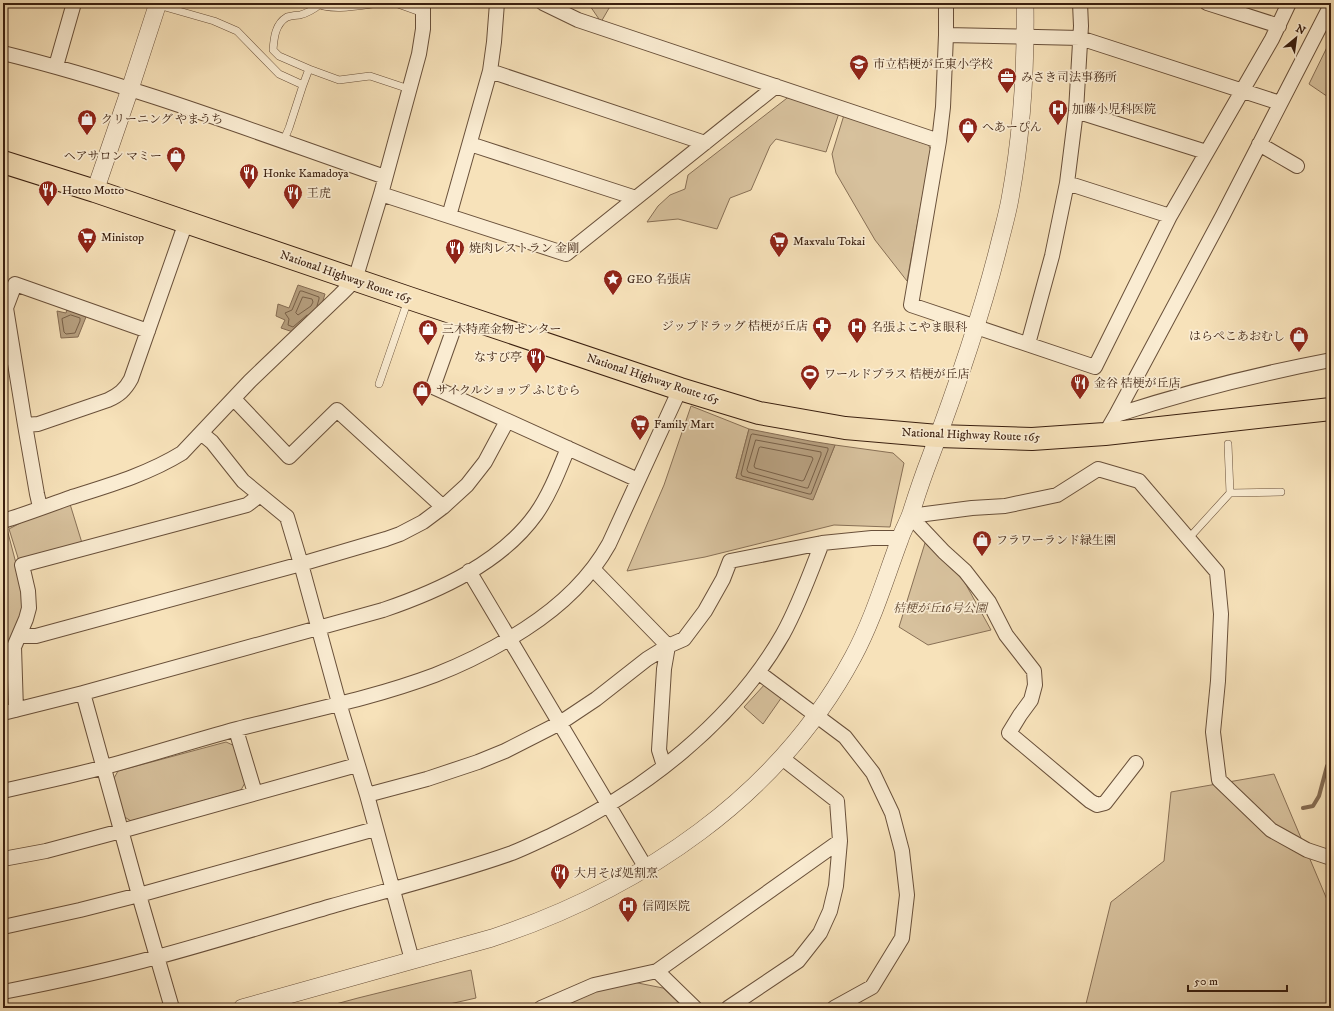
<svg xmlns="http://www.w3.org/2000/svg" width="1334" height="1011" font-family="'IM FELL DW Pica','Noto Serif JP',serif">
  <style>
    .green { fill: #d7c19d; stroke: #887056 }
    .water { fill: #b7a080; stroke: #856c53 }
    .lines { fill: none; stroke-linecap: round; stroke-linejoin: round }
    .shore { stroke: #786048; stroke-width: 1 }
    .stream { stroke: #856c53; stroke-width: 4 }
    .service-casing { stroke: #69503a; stroke-width: 8 }
    .minor-casing { stroke: #69503a; stroke-width: 16 }
    .tertiary-casing { stroke: #69503a; stroke-width: 18 }
    .trunk-casing { stroke: #3a1f0f; stroke-width: 24 }
    .service { stroke: #faecd2; stroke-width: 7 }
    .minor { stroke: #faecd2; stroke-width: 14 }
    .tertiary { stroke: #faecd2; stroke-width: 17 }
    .trunk { stroke: #f7e2ba; stroke-width: 22 }
    .labels { text-anchor: middle; dominant-baseline: central; stroke-width: 3.5; stroke-linejoin: round; paint-order: stroke }
    .poi-label { font-size: 12px; fill: #3a1f0f; stroke: #faecd2; text-anchor: start }
    .street-label { font-size: 12px; fill: #3a1f0f; stroke: #faecd2 }
    .park-label { font-size: 12px; font-style: italic; fill: #614832; stroke: #faecd2 }
  </style>
  <rect width="100%" height="100%" fill="#f7e2ba"/>
  <filter id="stains"><feTurbulence type="fractalNoise" baseFrequency=".005" numOctaves="4"/><feColorMatrix values="0 0 0 0 .2 0 0 0 0 .09 0 0 0 0 .02 0 0 0 .5 -.17"/></filter>
  <radialGradient id="worn" r=".72"><stop offset=".6" stop-color="#630" stop-opacity="0"/><stop offset="1" stop-color="#630" stop-opacity=".3"/></radialGradient>
  <!-- green -->
  <path class="green" d="M588,3H612L601,22Z
    M1331,39V99L1309,84Z
    M791,95L839,113L826,152L776,139L770,146L751,190L730,198L717,229L678,219L647,222L658,206L670,195L685,189L688,175Z
    M844,115L927,142L931,150L907,281L875,240L836,173L832,154Z
    M691,406L749,429L736,478L813,499L835,445L893,453L904,463L890,527L834,525L705,557L627,571L664,485Z
    M70,504L82,543L19,561L9,529L26,520Z
    M7,529L23,590L22,611L19,623L8,643L11,696L6,707L3,697V530Z
    M925,543L964,581L991,630L928,645L899,627Z
    M766,683L784,694L763,724L744,707Z
    M226,742L235,746L246,781L241,790L131,821L123,816L113,780L118,771Z
    M1274,774L1331,909V1008H1085L1111,902L1164,861L1171,792Z
    M471,970L476,998L432,1008H321L358,998Z
    M633,982L663,988L684,1008H554L603,986Z"/>
  <!-- water -->
  <path class="water" d="M298,285L325,294L320,311L293,332L281,328L285,320L276,316L278,304L289,308Z
    M67,309L86,317L78,337L61,338L57,311L66,313Z
    M749,429L810,441L835,445L813,500L736,478Z"/>
  <g class="lines">
    <!-- shore -->
    <path class="shore" d="M303,297L312,299L313,302L311,306L298,315L296,313Z
      M71,315L80,318V321L75,333L66,334L64,332L62,319Z
      M307,315L293,327L288,325L289,319L285,313L292,310L300,291H302L319,297V299L317,306
      M753,434L828,448V450L811,494H809L742,476L741,474L751,435Z
      M756,440L821,452V455L808,488H806L748,472L747,470Z
      M761,447L812,457L813,459L804,480L802,481L755,468L754,466L759,448Z"/>
    <!-- stream -->
    <path class="stream" d="M1303,808L1313,806L1319,796L1327,766L1331,762"/>
    <!-- service casing -->
    <g class="service-casing">
      <path id="service" d="M315,3C332,12 362,5 380,3
        M395,3L423,13
        M158,5L214,21L237,31L279,74L303,85L309,69L339,80L370,76L409,89
        M309,69L279,56L273,50C274,38 275,24 287,17C291,16 296,15 300,15C307,13 313,10 319,5
        M283,142L289,128L303,85
        M379,384L408,300
        M1228,444L1230,493
        M1189,538L1230,493L1281,492"/>
    </g>
    <!-- minor casing -->
    <g class="minor-casing">
      <path id="minor" d="M543,3L578,20L939,141
        M946,3V35L943,107L939,141L911,305L1095,367L1170,216L1272,39L1289,3
        M1207,3L1279,26
        M946,35L1080,38L1280,103
        M3,53C133,85 258,133 385,177
        M56,66L74,3
        M490,71L705,143
        M1076,111L1206,152
        M470,144L636,198
        M1259,144L1297,166
        M1067,183L1170,216
        M381,194L566,254L776,86
        M449,216L490,71L494,42L497,3
        M459,314L433,387L638,480
        M1028,344L1052,256L1067,183L1076,111L1081,26L1080,3
        M234,399L289,457L337,410L443,507
        M1116,415C1187,392 1258,374 1331,360
        M25,425L38,424L108,400C119,395 125,390 131,379L186,222
        M201,433L212,442L243,481L287,517L301,564L339,703L367,795L412,960
        M1105,434L1116,415L1223,215L1331,5
        M40,507L37,494L25,425L6,308L15,284L148,331
        M910,516L972,508L1005,506L1057,495L1098,469L1139,481L1217,572L1221,614L1218,681L1213,732L1219,780L1271,830L1307,850L1331,858
        M910,516L944,552L965,571L989,602L1006,635L1034,671L1035,685L1031,700L1020,715L1009,733L1090,801L1097,805L1105,803L1136,763
        M3,521C26,514 49,505 72,497C110,485 148,474 182,453L250,381L340,295L355,280L381,194L419,54L423,29V3
        M593,569L668,646
        M469,571L646,868
        M20,636H36L301,564L386,539L400,534L423,522L443,507L467,485L485,462L507,421
        M758,672L845,737L873,773L892,813L902,851L907,895L902,938L872,987L834,1008
        M83,693L139,895L172,1008
        M16,710L14,647L26,619L29,608L28,591L22,565L247,505L260,495
        M3,713L83,693L383,610C439,591 501,563 536,514C550,494 559,470 568,448
        M236,730L255,793
        M664,766L659,750L664,669L668,646
        M3,791C37,783 71,776 105,767C149,755 193,741 237,729C303,712 371,699 435,675C466,663 497,647 525,629C559,607 589,580 609,544L680,389
        M367,795L427,779L478,762L505,751L560,723L596,699L647,659L668,646L684,639L705,611L723,579L730,561L822,543L872,538H900
        M3,859L46,851L121,831L357,765
        M3,927L80,910L139,895L375,829
        M657,971L695,1008
        M3,992C54,982 106,971 157,957C216,941 274,923 332,906C392,889 453,874 512,853C525,848 539,841 552,835C643,792 733,722 783,634C799,605 810,574 822,543
        M541,1008L594,985L657,971L840,841
        M728,1008L798,961L820,933L830,911L836,886L840,841L837,801L782,758"/>
    </g>
    <!-- tertiary casing -->
    <g class="tertiary-casing">
      <path id="tertiary" d="M95,191L130,89L158,3
        M242,1008L492,938C640,889 778,797 853,657C873,620 885,579 900,539C903,530 908,522 911,513C917,494 923,476 930,458C956,389 980,320 998,249C1002,232 1007,216 1010,199C1022,134 1026,69 1025,3"/>
    </g>
    <!-- trunk casing -->
    <g class="trunk-casing">
      <path id="trunk" d="M3,162L95,191L409,298L680,389L759,413L845,428L938,436L1032,439L1105,434L1331,409"/>
    </g>
    <!-- service -->
    <use href="#service" class="service"/>
    <!-- minor -->
    <use href="#minor" class="minor"/>
    <!-- tertiary -->
    <use href="#tertiary" class="tertiary"/>
    <!-- trunk -->
    <use href="#trunk" class="trunk"/>
  </g>
  <!-- icons -->
  <defs>
    <g id="school-pin" transform="scale(1)"><path d="M0 17L-7.5 6A9.5 9.5 0 1 1 7.5 6Z" fill="#8f2418" stroke="#faecd2"/><path d="M0-5L7-2L0 1L-7-2ZM-4 1L0 2.5L4 1V4Q0 6-4 4Z" fill="#fff"/></g>
    <g id="office-pin" transform="scale(1)"><path d="M0 17L-7.5 6A9.5 9.5 0 1 1 7.5 6Z" fill="#8f2418" stroke="#faecd2"/><path d="M-6-3h4V-5.5h4V-3h4V5H-6ZM-1-4.5V-3h2v-1.5ZM-6 0V1H6V0Z" fill="#fff"/></g>
    <g id="hospital-pin" transform="scale(1)"><path d="M0 17L-7.5 6A9.5 9.5 0 1 1 7.5 6Z" fill="#8f2418" stroke="#faecd2"/><path d="M-5-5h3v3.5h4V-5h3V5h-3V1.5h-4V5h-3Z" fill="#fff"/></g>
    <g id="shop-pin" transform="scale(1)"><path d="M0 17L-7.5 6A9.5 9.5 0 1 1 7.5 6Z" fill="#8f2418" stroke="#faecd2"/><path d="M-5-2.5h2.3a2.7 3.5 0 0 1 5.4 0H5L5.5 6h-11ZM-1.5-2.5h3a1.5 2.3 0 0 0-3 0Z" fill="#fff"/></g>
    <g id="restaurant-pin" transform="scale(1)"><path d="M0 17L-7.5 6A9.5 9.5 0 1 1 7.5 6Z" fill="#8f2418" stroke="#faecd2"/><path d="M-5-6h1v4h1v-4h1v4h1v-4h1v5L-1.5 .5V6h-2V.5L-5-1ZM5-6V6H3V1.5H1.5Q1.5-4 5-6Z" fill="#fff"/></g>
    <g id="supermarket-pin" transform="scale(1)"><path d="M0 17L-7.5 6A9.5 9.5 0 1 1 7.5 6Z" fill="#8f2418" stroke="#faecd2"/><path d="M-6-5.5h2.5l.6 2H6L4.5 2H-2.5L-4.4-4H-6ZM-1.5 3.2a1.3 1.3 0 1 0 .1 0ZM3 3.2a1.3 1.3 0 1 0 .1 0Z" fill="#fff"/></g>
    <g id="sight-pin" transform="scale(1)"><path d="M0 17L-7.5 6A9.5 9.5 0 1 1 7.5 6Z" fill="#8f2418" stroke="#faecd2"/><path d="M0-6L1.8-2.2L6-1.7L2.9 1.2L3.7 5.4L0 3.3L-3.7 5.4L-2.9 1.2L-6-1.7L-1.8-2.2Z" fill="#fff"/></g>
    <g id="pharmacy-pin" transform="scale(1)"><path d="M0 17L-7.5 6A9.5 9.5 0 1 1 7.5 6Z" fill="#8f2418" stroke="#faecd2"/><path d="M-2-6h4v4h4v4h-4v4h-4v-4h-4v-4h4Z" fill="#fff"/></g>
    <g id="stadium-pin" transform="scale(1)"><path d="M0 17L-7.5 6A9.5 9.5 0 1 1 7.5 6Z" fill="#8f2418" stroke="#faecd2"/><path d="M0-5a6.5 5 0 1 0 0 10a6.5 5 0 1 0 0-10ZM-3.5-1.8h7v3.6h-7Z" fill="#fff"/></g>
  </defs>
  <g fill-rule="evenodd">
    <use href="#school-pin" x="859" y="64"/>
    <use href="#office-pin" x="1007" y="77"/>
    <use href="#hospital-pin" x="1058" y="109"/>
    <use href="#shop-pin" x="87" y="119"/>
    <use href="#shop-pin" x="968" y="127"/>
    <use href="#shop-pin" x="176" y="156"/>
    <use href="#restaurant-pin" x="249" y="173"/>
    <use href="#restaurant-pin" x="48" y="190"/>
    <use href="#restaurant-pin" x="293" y="193"/>
    <use href="#supermarket-pin" x="87" y="237"/>
    <use href="#supermarket-pin" x="779" y="241"/>
    <use href="#restaurant-pin" x="455" y="248"/>
    <use href="#sight-pin" x="613" y="279"/>
    <use href="#pharmacy-pin" x="822" y="326"/>
    <use href="#hospital-pin" x="857" y="327"/>
    <use href="#shop-pin" x="428" y="329"/>
    <use href="#shop-pin" x="1299" y="336"/>
    <use href="#restaurant-pin" x="536" y="357"/>
    <use href="#stadium-pin" x="810" y="374"/>
    <use href="#restaurant-pin" x="1080" y="383"/>
    <use href="#shop-pin" x="422" y="390"/>
    <use href="#supermarket-pin" x="640" y="424"/>
    <use href="#shop-pin" x="982" y="540"/>
    <use href="#restaurant-pin" x="560" y="873"/>
    <use href="#hospital-pin" x="628" y="906"/>
  </g>
  <g class="labels">
    <!-- poi labels -->
    <g class="poi-label">
      <text x="873" y="64">市立桔梗が丘東小学校</text>
      <text x="1021" y="77">みさき司法事務所</text>
      <text x="1072" y="109">加藤小児科医院</text>
      <text x="101" y="119">クリーニング やまうち</text>
      <text x="982" y="127">へあーぴん</text>
      <text x="162" y="156" text-anchor="end">ヘアサロン マミー</text>
      <text x="263" y="173">Honke Kamadoya</text>
      <text x="62" y="190">Hotto Motto</text>
      <text x="307" y="193">王虎</text>
      <text x="101" y="237">Ministop</text>
      <text x="793" y="241">Maxvalu Tokai</text>
      <text x="469" y="248">焼肉レストラン 金剛</text>
      <text x="627" y="279">GEO 名張店</text>
      <text x="808" y="326" text-anchor="end">ジップドラッグ 桔梗が丘店</text>
      <text x="871" y="327">名張よこやま眼科</text>
      <text x="442" y="329">三木特産金物センター</text>
      <text x="1285" y="336" text-anchor="end">はらぺこあおむし</text>
      <text x="522" y="357" text-anchor="end">なすび亭</text>
      <text x="824" y="374">ワールドプラス 桔梗が丘店</text>
      <text x="1094" y="383">金谷 桔梗が丘店</text>
      <text x="436" y="390">サイクルショップ ふじむら</text>
      <text x="654" y="424">Family Mart</text>
      <text x="996" y="540">フラワーランド緑生園</text>
      <text x="574" y="873">大月そば処割烹</text>
      <text x="642" y="906">信岡医院</text>
    </g>
    <!-- street labels -->
    <g class="street-label">
      <text transform="translate(346 277) rotate(19)">National Highway Route 165</text>
      <text transform="translate(653 379) rotate(18)">National Highway Route 165</text>
      <text transform="translate(971 435) rotate(2)">National Highway Route 165</text>
    </g>
    <!-- park labels -->
    <g class="park-label">
      <text x="940" y="608">桔梗が丘16号公園</text>
    </g>
  </g>
  <!-- margin -->
  <rect width="1334" height="1011" fill="none" stroke="#f7e2ba" stroke-width="16"/>
  <rect x="4" y="4" width="1326" height="1003" fill="none" stroke="#3a1f0f" stroke-width="2"/>
  <rect x="8" y="8" width="1318" height="995" fill="none" stroke="#3a1f0f"/>
  <!-- north arrow -->
  <g transform="translate(1296 38) rotate(29)" stroke="#faecd2" stroke-width="3" paint-order="stroke">
  <path d="M0-3L7 15L0 10L-7 15Z" fill="#3a1f0f"/>
  <text y="-6" font-size="11" font-weight="bold" text-anchor="middle" fill="#3a1f0f">N</text>
  </g>
  <!-- scale -->
  <path d="M1188 985v6h99v-6" fill="none" stroke="#3a1f0f" stroke-width="2"/>
  <text x="1194" y="985" font-size="12" fill="#3a1f0f" stroke="#faecd2" stroke-width="3" paint-order="stroke">50 m</text>
  <rect width="100%" height="100%" filter="url(#stains)"/>
  <rect width="100%" height="100%" fill="url(#worn)"/>
</svg>
